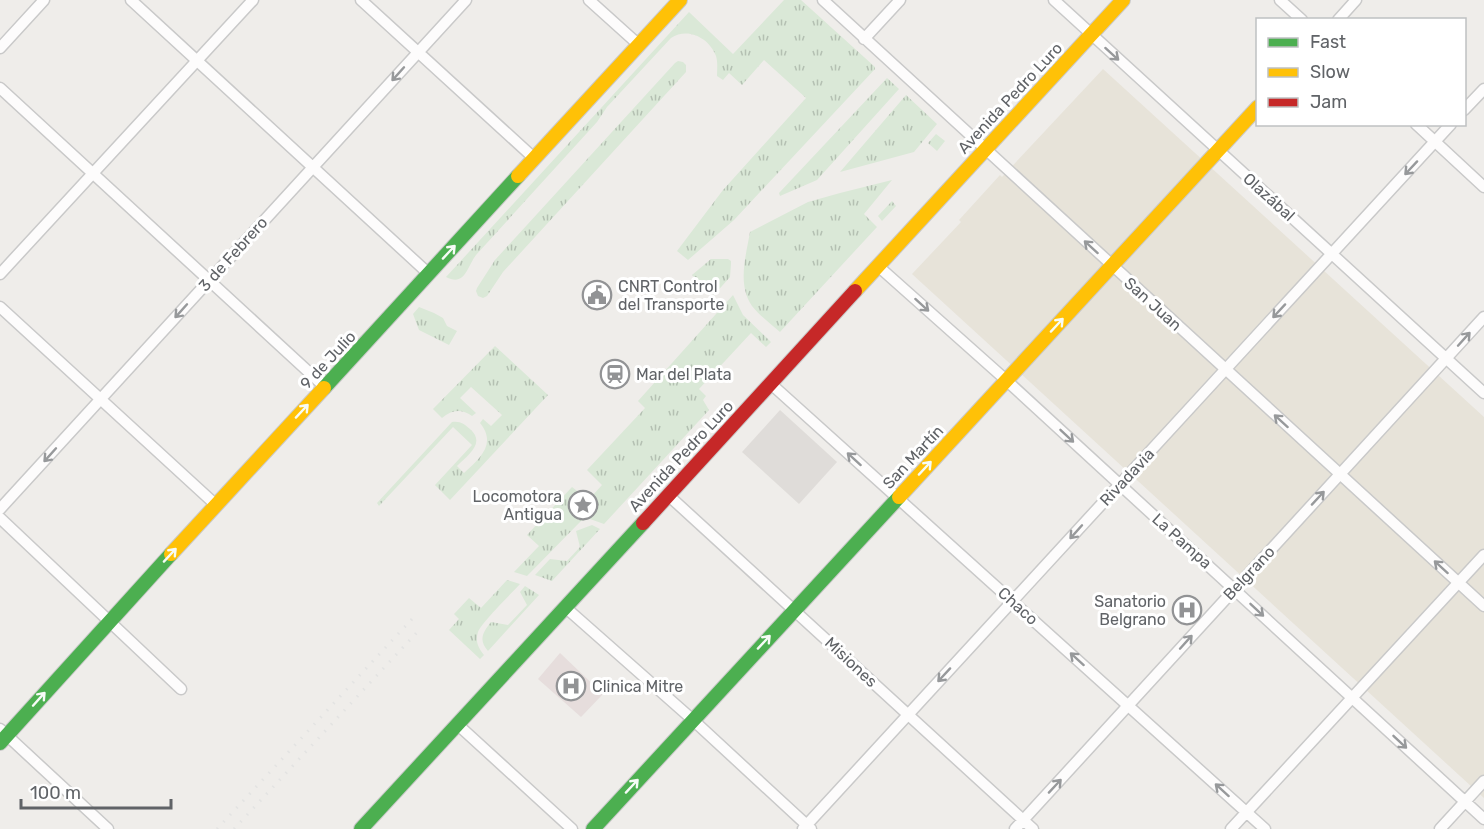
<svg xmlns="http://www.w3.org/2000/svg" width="1484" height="829" font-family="Rubik,sans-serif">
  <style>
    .commercial { fill: #e7e3d9 }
    .education { fill: #dfdcd9 }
    .medical { fill: #e6dddc }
    .grass { fill: url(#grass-tufts) }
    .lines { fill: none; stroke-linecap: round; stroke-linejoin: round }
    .street-casing { stroke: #c9c9c9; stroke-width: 13 }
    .fast-casing { stroke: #c9c9c9; stroke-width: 16 }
    .slow-casing { stroke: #c9c9c9; stroke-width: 16 }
    .jam-casing { stroke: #c9c9c9; stroke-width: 16 }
    .street { stroke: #fdfcfc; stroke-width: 10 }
    .fast { stroke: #4caf50; stroke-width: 14 }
    .slow { stroke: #ffc107; stroke-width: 14 }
    .jam { stroke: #c62828; stroke-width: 14 }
    .rail { stroke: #e3e3e2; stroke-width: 3; stroke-dasharray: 1.5 8; stroke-linecap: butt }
    .oneway { stroke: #97999b }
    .oneway2 { stroke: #f6fbf6 }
    .labels { text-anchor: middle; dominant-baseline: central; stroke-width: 6; stroke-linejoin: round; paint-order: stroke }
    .street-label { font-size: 16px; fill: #606367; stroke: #fff }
    .poi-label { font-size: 16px; fill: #606367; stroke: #fff; text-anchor: start }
  </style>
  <defs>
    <pattern id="grass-tufts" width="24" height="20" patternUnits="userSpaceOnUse" patternTransform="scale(1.5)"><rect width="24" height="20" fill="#dae8d7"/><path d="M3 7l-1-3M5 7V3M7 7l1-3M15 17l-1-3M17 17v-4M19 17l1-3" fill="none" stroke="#b4c0b2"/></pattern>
  </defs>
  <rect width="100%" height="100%" fill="#efedea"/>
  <!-- commercial -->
  <path class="commercial" d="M1103,69L1484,417V798L912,274L961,222L959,220L1000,175L1002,177Z"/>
  <!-- education -->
  <path class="education" d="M780,410L837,462L799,504L742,452Z"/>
  <!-- medical -->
  <path class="medical" d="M560,653L603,694L581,717L538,679Z"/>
  <!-- grass -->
  <path class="grass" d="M784,0H801L875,67V69L734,220L688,260L677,251L723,190L806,98L764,60L742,85L729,73L723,80L717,76C717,69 718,63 716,56C709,38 688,27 671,38L607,107L597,122L476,255C467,267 465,287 446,277L689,12L733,54Z
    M678,61L683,62L686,65V72L503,272L487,296L483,298L478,296L476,291L477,288L495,260L675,63Z
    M887,78L899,89L817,180L780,196L779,193Z
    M906,95L937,124L914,152L840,172Z
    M936,134L945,141L937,151L928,143Z
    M892,180L864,214L877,227L780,332C771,324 760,316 752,306C737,284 746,256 750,232L808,202L840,193Z
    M892,201L896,206L882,221L878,216Z
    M711,259H728L731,261V264L730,277L714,295L692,275Z
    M733,295L743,315L771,342L766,347L751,333L699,389L706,396L703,400L709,410L604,524L590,519L581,521L527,576L514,572L539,546L527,535L572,487L581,494L586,490L592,496L602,485L587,470L645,408L638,401Z
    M419,307L434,313L443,318L447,326L457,331L449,345L419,330L413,314Z
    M495,346L548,395L450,500L435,485L472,445L453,427L379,506L377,503L452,422C461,421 464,424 470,429C486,443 468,455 457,466L464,473C480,458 497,444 480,423L483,419L491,426L502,415L471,387L460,398L476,413L472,416C462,409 452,409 442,418L433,409Z
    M592,525L600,529L552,581L535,575L550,559L567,561L580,547L576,531Z
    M507,580L520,584C511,594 482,622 478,632C475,641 478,648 484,655L480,659L449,630L459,619L454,614L469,598L481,608Z
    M525,586L539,595L488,651C478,640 483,632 491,622L508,625L527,605L520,592Z"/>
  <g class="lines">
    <!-- street casing -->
    <g class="street-casing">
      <path id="street" d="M131,0L429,274
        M361,0L535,159
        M589,0L639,45
        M823,0L1484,606
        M1054,0L1484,393
        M1280,0L1302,20
        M1338,20L1356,0
        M864,39L900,0
        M0,48L44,0
        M0,88L325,387
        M1464,110L1484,89
        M1416,124L1484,187
        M878,266L1006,380L1484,819
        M0,274L253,0
        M0,307L216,505
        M770,383L1265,829
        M668,495L1033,829
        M0,509L466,0
        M0,518L181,689
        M565,607L693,720L811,829
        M457,724L572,829
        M0,729L108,829
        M803,829L1451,124
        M1015,829L1484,317
        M1231,829L1484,555
        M1440,829L1484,781"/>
    </g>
    <!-- fast casing -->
    <g class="fast-casing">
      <path id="fast" d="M324,388L518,176
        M0,743L171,554
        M361,829L643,523
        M593,829L899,497"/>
    </g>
    <!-- slow casing -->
    <g class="slow-casing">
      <path id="slow" d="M518,176L680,0
        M855,291L1123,0
        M899,497L1258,107
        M171,554L324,388"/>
    </g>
    <!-- jam casing -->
    <g class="jam-casing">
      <path id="jam" d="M643,523L855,291"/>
    </g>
    <!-- street -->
    <use href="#street" class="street"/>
    <!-- fast -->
    <use href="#fast" class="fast"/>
    <!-- slow -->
    <use href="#slow" class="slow"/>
    <!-- jam -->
    <use href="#jam" class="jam"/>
    <!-- rail -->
    <path class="rail" d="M217,829L412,619
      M234,829L421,628"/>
  </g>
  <!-- one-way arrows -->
  <defs><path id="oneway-shaft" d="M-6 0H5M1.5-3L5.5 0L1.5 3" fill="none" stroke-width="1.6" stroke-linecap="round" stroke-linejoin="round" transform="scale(1.5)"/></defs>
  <g class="oneway">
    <use href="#oneway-shaft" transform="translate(1112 54) rotate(42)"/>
    <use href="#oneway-shaft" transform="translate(398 74) rotate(132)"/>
    <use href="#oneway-shaft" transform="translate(1411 168) rotate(133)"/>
    <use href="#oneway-shaft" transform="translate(1091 247) rotate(-138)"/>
    <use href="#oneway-shaft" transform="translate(922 305) rotate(42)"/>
    <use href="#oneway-shaft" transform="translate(181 311) rotate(132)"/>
    <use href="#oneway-shaft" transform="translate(1279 311) rotate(133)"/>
    <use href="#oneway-shaft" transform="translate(1464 339) rotate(-48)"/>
    <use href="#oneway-shaft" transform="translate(1281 421) rotate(-138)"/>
    <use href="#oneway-shaft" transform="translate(1067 436) rotate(43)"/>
    <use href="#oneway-shaft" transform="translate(50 455) rotate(132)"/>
    <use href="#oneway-shaft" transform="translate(854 459) rotate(-138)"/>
    <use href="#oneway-shaft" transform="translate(1318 498) rotate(-47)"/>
    <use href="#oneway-shaft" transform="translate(1076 532) rotate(132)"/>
    <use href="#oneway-shaft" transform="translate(1441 567) rotate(-138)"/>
    <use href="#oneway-shaft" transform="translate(1257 610) rotate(43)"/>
    <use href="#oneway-shaft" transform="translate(1186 642) rotate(-48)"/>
    <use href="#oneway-shaft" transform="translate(1077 659) rotate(-138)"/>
    <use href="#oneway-shaft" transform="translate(944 675) rotate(133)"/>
    <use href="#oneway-shaft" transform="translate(1400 742) rotate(43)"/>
    <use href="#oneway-shaft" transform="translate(1055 786) rotate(-47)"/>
    <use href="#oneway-shaft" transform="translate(1222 790) rotate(-138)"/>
  </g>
  <g class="oneway2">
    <use href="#oneway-shaft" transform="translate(449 252) rotate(-47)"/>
    <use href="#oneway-shaft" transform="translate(1057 325) rotate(-47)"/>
    <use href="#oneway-shaft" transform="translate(302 411) rotate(-47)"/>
    <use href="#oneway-shaft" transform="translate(925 468) rotate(-47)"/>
    <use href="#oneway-shaft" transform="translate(170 555) rotate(-47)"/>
    <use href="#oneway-shaft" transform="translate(764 642) rotate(-47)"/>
    <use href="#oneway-shaft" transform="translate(39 699) rotate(-48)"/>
    <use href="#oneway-shaft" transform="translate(632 786) rotate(-47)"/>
  </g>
  <!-- icons -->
  <defs>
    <g id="civic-ring" transform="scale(1.5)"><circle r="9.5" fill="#fff" stroke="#929395" stroke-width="1.5"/><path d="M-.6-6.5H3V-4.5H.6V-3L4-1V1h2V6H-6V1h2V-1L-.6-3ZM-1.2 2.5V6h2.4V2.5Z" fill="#929395"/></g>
    <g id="station-ring" transform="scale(1.5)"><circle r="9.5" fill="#fff" stroke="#929395" stroke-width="1.5"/><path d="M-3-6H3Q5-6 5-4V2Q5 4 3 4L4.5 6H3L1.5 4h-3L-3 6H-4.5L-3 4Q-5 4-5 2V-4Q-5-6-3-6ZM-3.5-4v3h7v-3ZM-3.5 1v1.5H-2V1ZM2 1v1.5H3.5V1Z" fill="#929395"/></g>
    <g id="sight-ring" transform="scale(1.5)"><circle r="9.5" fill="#fff" stroke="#929395" stroke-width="1.5"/><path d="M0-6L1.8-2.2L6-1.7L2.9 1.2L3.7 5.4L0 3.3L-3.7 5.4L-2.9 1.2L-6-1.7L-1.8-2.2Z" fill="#929395"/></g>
    <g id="hospital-ring" transform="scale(1.5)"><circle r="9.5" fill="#fff" stroke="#929395" stroke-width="1.5"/><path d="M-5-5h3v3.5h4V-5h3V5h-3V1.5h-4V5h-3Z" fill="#929395"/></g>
  </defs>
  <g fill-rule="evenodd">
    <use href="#civic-ring" x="597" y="295"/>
    <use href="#station-ring" x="615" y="374"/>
    <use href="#sight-ring" x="583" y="505"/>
    <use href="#hospital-ring" x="1187" y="610"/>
    <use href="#hospital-ring" x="571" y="686"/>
  </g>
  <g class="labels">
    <!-- street labels -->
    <g class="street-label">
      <text transform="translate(1010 98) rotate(-47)">Avenida Pedro Luro</text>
      <text transform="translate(1269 197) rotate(42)">Olazábal</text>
      <text transform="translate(233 254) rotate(-48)">3 de Febrero</text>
      <text transform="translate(1153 304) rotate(42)">San Juan</text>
      <text transform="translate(328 360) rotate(-47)">9 de Julio</text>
      <text transform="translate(681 456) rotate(-47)">Avenida Pedro Luro</text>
      <text transform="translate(913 457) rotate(-47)">San Martín</text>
      <text transform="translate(1127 477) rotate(-47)">Rivadavia</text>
      <text transform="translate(1182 541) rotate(42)">La Pampa</text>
      <text transform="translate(1249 573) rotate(-47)">Belgrano</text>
      <text transform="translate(1018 606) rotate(42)">Chaco</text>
      <text transform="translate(851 662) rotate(43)">Misiones</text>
    </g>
    <!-- poi labels -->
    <g class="poi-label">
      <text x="618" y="286">CNRT Control<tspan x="618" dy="18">del Transporte</tspan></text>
      <text x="636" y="374">Mar del Plata</text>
      <text x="562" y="496" text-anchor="end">Locomotora<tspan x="562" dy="18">Antigua</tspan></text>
      <text x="1166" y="601" text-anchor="end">Sanatorio<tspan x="1166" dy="18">Belgrano</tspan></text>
      <text x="592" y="686">Clinica Mitre</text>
    </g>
  </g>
  <!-- legend -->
  <rect x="1256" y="18" width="210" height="108" fill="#ffffff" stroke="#bfc1c2" stroke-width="1.5"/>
  <rect x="1268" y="38" width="30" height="9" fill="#4caf50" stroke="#bfc1c2" stroke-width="1.5"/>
  <text x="1310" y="48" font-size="18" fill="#606367">Fast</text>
  <rect x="1268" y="68" width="30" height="9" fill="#ffc107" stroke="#bfc1c2" stroke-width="1.5"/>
  <text x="1310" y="78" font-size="18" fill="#606367">Slow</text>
  <rect x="1268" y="98" width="30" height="9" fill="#c62828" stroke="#bfc1c2" stroke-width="1.5"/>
  <text x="1310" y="108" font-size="18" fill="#606367">Jam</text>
  <!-- scale -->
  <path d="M21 799v9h150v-9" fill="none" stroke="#606367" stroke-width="3"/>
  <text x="30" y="799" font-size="18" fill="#606367" stroke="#ffffff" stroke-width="4.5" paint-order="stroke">100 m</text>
</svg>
